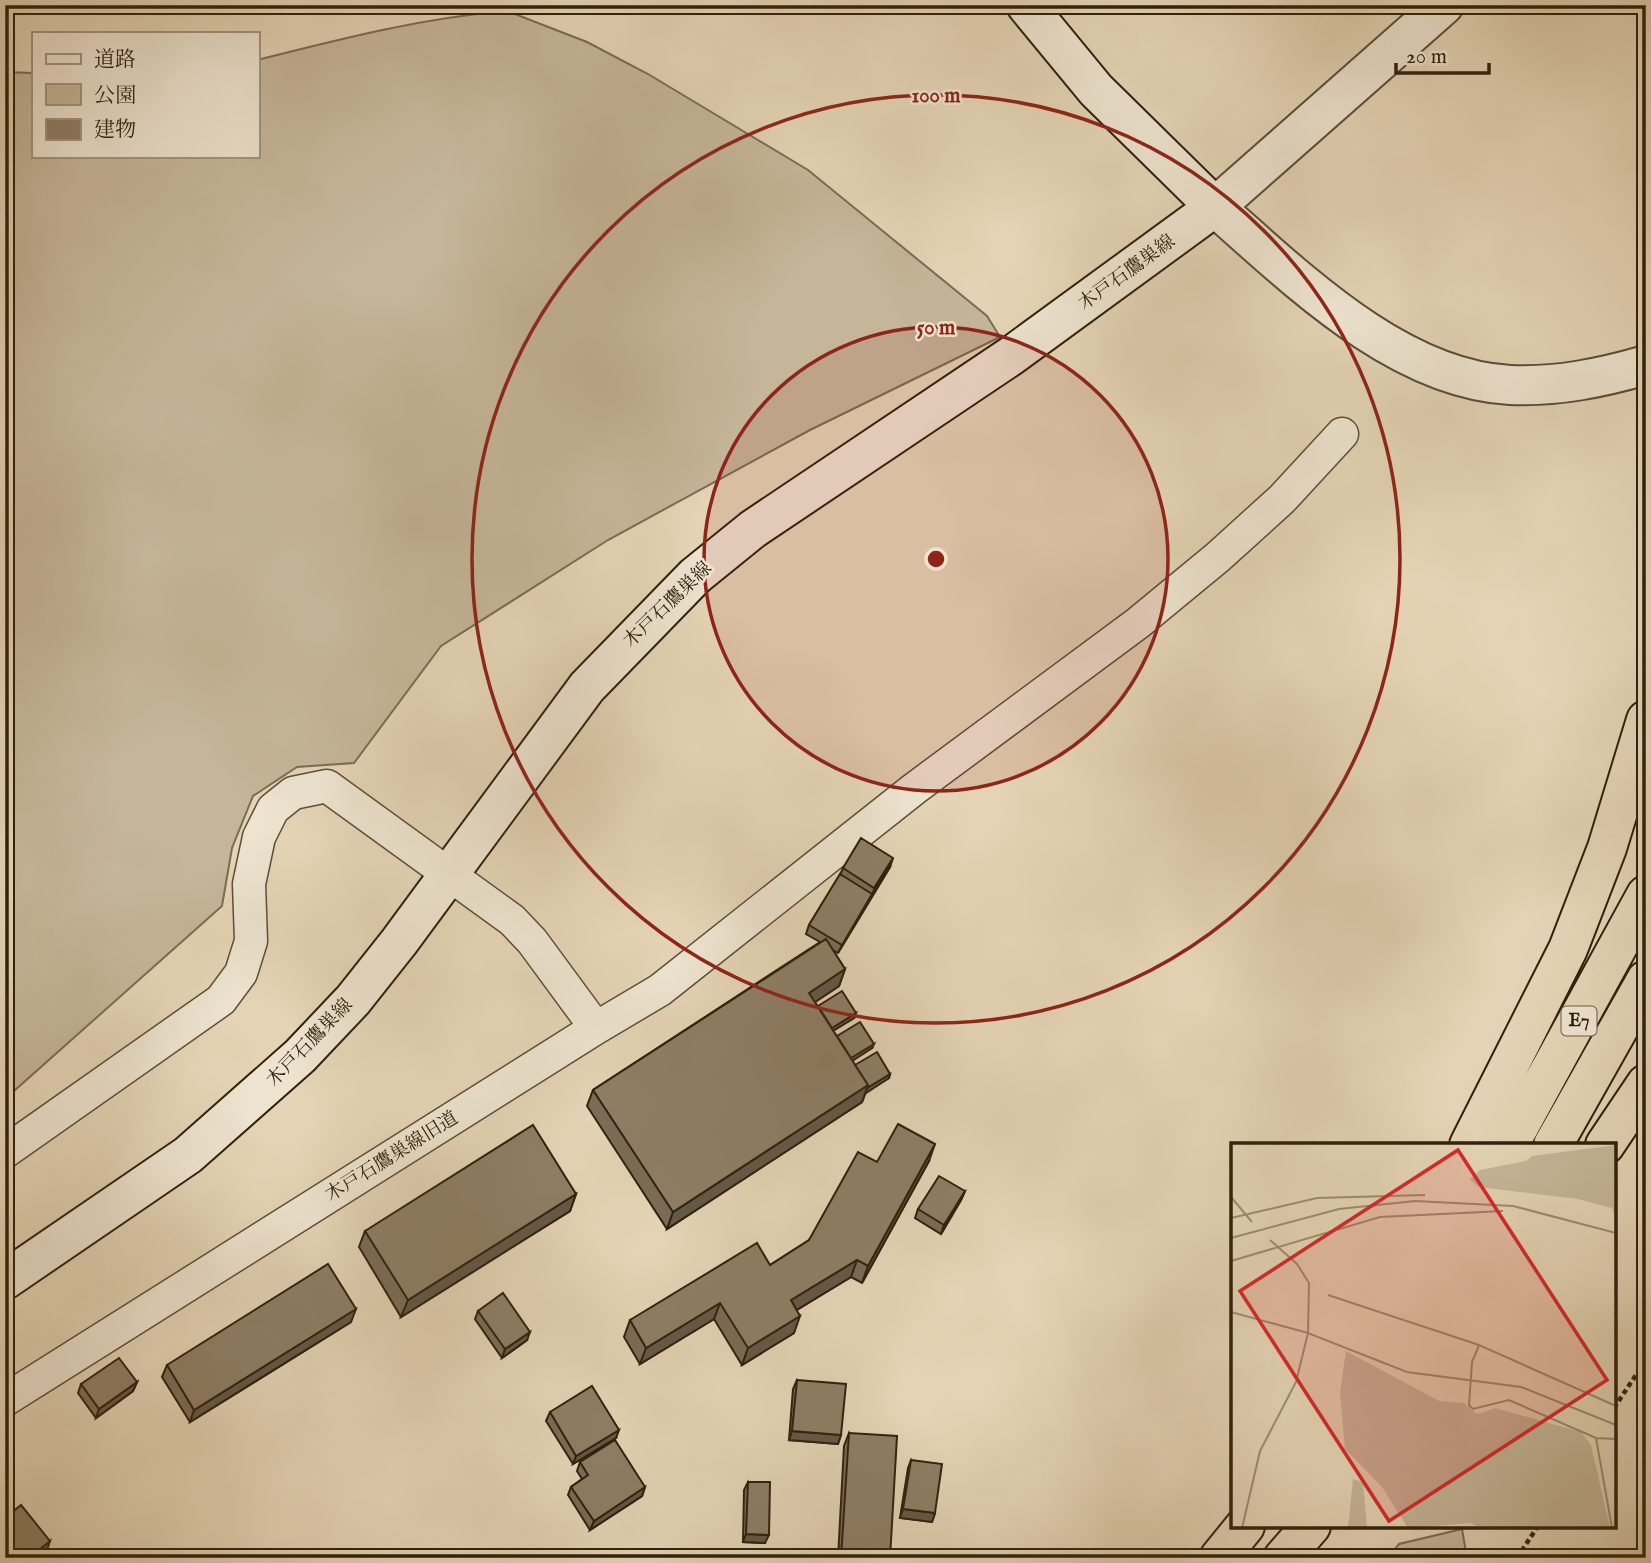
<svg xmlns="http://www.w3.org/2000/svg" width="1651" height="1563" font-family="'IM FELL English','Noto Serif JP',serif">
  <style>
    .green { fill: #c5b699; stroke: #7a6c54; stroke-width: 2 }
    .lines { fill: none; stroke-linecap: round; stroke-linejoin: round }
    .minor-casing { stroke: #5d4e38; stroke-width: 35 }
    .tertiary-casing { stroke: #5d4e38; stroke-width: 42 }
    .secondary-casing { stroke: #30210e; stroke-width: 42 }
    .motorway-casing { stroke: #30210e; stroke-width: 42 }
    .path { stroke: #30210e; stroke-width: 4.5; stroke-dasharray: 5 3.5; stroke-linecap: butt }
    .minor { stroke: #ede3cf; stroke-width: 32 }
    .tertiary { stroke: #ede3cf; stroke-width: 38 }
    .secondary { stroke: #ede3cf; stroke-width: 38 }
    .motorway { stroke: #e4d4b5; stroke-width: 38 }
    .wall { fill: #7a6c57; stroke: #30210e; stroke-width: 2 }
    .shaded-wall { fill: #635847; stroke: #30210e; stroke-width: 2 }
    .building { fill: #8e7e65; stroke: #30210e; stroke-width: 2 }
    .ring { fill: none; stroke: #8f2418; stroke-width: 3.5 }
    .labels { text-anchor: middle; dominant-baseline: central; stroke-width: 5; stroke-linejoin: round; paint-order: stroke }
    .shield { fill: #ede3cf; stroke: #695b48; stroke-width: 2 }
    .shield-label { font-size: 18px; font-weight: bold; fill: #30210e }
    .street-label { font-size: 19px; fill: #30210e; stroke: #ede3cf }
    .inset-road { fill: none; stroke: #9c8c72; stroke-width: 2 }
    .view { fill: #d62828; fill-opacity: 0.15; stroke: #d62828; stroke-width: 3.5 }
    .inset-edge { fill: none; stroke: #30210e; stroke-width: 3.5 }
    .centre { fill: #8f2418; stroke: #ede3cf; stroke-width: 3.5 }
    .ring-label { font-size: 21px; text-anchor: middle; font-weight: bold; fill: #8f2418; stroke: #ede3cf; stroke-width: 5; stroke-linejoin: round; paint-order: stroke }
  </style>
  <rect width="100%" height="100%" fill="#e4d4b5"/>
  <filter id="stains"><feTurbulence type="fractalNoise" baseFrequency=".00286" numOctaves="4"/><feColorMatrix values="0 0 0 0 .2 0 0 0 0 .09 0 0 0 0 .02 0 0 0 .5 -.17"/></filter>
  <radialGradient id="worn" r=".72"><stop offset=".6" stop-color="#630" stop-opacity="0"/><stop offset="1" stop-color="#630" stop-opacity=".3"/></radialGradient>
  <!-- green -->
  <path class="green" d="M507,11L587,42L648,74L808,170L987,316L1000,337L810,430L608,540L441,646L354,763L297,767L253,796L232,848L222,906L5,1099V72L33,73V156H257V60C340,39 421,18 507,11Z
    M1462,1529L1467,1558H1388L1399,1544Z"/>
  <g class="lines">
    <!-- minor casing -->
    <g class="minor-casing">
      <path id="minor" d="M596,1028L660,990L914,789L1138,623L1218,557L1282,499L1342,434
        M5,1152L221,1000L241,973L251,941L249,884L259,837L273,809L293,793L327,786L512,920L532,941L596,1028L5,1400"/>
    </g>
    <!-- tertiary casing -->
    <g class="tertiary-casing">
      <path id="tertiary" d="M1444,5L1215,207C1296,278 1397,379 1510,385C1557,387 1601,378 1646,365"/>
    </g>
    <!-- secondary casing -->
    <g class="secondary-casing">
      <path id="secondary" d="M5,1280L188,1155L300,1056L353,1000L399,942L587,687L695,576L753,529L1011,356L1215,207L1096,90L1026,5"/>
    </g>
    <!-- motorway casing -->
    <g class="motorway-casing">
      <path id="motorway" d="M1469,1145L1568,949L1607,848L1646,720
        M1509,1145L1646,895
        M1553,1145L1646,980
        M1605,1145L1646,1084
        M1219,1558L1245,1526
        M1283,1558L1311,1526"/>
    </g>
    <!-- path -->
    <path class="path" d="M1614,1408L1646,1360
      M1517,1558L1538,1526"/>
    <!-- minor -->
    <use href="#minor" class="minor"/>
    <!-- tertiary -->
    <use href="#tertiary" class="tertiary"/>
    <!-- secondary -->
    <use href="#secondary" class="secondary"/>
    <!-- motorway -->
    <use href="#motorway" class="motorway"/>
  </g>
  <!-- wall -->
  <path class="wall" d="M890,867L838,953L833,950L845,969L839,986L815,1002L818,1007V1006L854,1018L833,1031L837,1036L872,1048L852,1060L855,1065L890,1074L889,1078L866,1092L862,1102L667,1229L587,1106L593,1090L820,942L806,934L809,925L840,875L843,868Z
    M929,1161L862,1283L851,1277L797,1310L794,1333L742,1365L714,1319L640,1364L624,1337L630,1320L770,1265L809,1240L877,1162Z
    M965,1191L961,1200L941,1234L915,1218L918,1209Z
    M576,1194L570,1211L401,1317L359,1247L365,1231Z
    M478,1311L527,1340L502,1358L475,1319Z
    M351,1322L190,1422L162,1377L167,1365Z
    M797,1380L841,1435L838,1444L789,1440L793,1389Z
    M137,1382L133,1391L96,1418L78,1393L81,1384Z
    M550,1412L616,1438L573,1464L546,1421Z
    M849,1433L890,1558H838L844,1446Z
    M911,1460L935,1513L932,1522L900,1518L908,1468Z
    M580,1462L645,1487L642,1496L590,1530L568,1495L571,1487L582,1479L577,1471Z
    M748,1482L765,1543L743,1542L744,1490Z"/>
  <!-- shaded-wall -->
  <path class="shaded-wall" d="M893,858L890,867L838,953L842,945Z
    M845,969L839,986L803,1010L809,993Z
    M856,1013L854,1018L831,1032L832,1028Z
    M874,1044L872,1048L849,1063L850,1058Z
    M890,1074L889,1078L866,1093L867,1088Z
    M868,1085L862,1102L667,1229L673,1212Z
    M935,1144L929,1161L862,1283L868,1266Z
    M965,1191L961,1200L941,1234L944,1225Z
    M576,1194L570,1211L401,1317L408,1300Z
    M857,1260L851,1277L785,1317L791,1300Z
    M720,1303L714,1319L640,1364L646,1348Z
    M356,1309L351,1322L190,1422L194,1410Z
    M800,1316L794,1333L742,1365L748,1348Z
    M530,1332L527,1340L502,1358L505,1349Z
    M137,1382L133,1391L96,1418L99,1409Z
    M619,1430L616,1438L573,1464L576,1456Z
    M792,1431L841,1435L838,1444L789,1440Z
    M645,1487L642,1496L590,1530L594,1521Z
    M903,1509L935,1513L932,1522L900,1518Z
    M746,1534L769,1535L765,1543L743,1542Z
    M50,1541L47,1550L37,1558H29Z"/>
  <!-- building -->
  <path class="building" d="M861,838L893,858L874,888L843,868Z
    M840,874L872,894L842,945L809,925Z
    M826,939L845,969L809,993L868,1085L673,1212L593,1090Z
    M842,991L856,1013L832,1028L818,1006Z
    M860,1022L874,1044L851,1058L837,1036Z
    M877,1052L890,1074L867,1088L868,1085L855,1065Z
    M898,1124L935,1144L868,1266L857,1260L791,1300L800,1316L748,1348L720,1303L646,1348L630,1320L757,1243L770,1265L809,1240L858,1152L877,1162Z
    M533,1125L576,1194L408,1300L365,1231Z
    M939,1176L965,1191L944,1225L918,1209Z
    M328,1264L356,1309L194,1410L167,1365Z
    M503,1293L530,1332L505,1349L478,1311Z
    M119,1358L137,1382L99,1409L81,1384Z
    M797,1380L846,1384L841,1435L792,1431Z
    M592,1386L619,1430L576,1456L550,1412Z
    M849,1433L897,1436L890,1558H841Z
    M615,1440L645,1487L594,1521L571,1487L588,1475L580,1462Z
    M911,1460L942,1464L935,1513L903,1509Z
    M748,1482H770L769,1535L746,1534Z
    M21,1505L50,1541L29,1558H5V1518Z"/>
  <!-- distance rings -->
  <circle cx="936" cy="559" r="232" fill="#8f2418" fill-opacity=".12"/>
  <g class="ring">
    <circle cx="936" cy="559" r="232"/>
    <circle cx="936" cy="559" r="464"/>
  </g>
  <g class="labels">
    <!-- shield labels -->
    <rect class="shield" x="1561.5" y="1006.5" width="35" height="29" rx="5"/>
    <g class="shield-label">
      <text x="1579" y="1021">E7</text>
    </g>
    <!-- street labels -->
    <g class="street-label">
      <text transform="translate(1127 273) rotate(-36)">木戸石鷹巣線</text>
      <text transform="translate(668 605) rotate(-44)">木戸石鷹巣線</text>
      <text transform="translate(310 1043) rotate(-46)">木戸石鷹巣線</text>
      <text transform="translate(392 1157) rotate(-32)">木戸石鷹巣線旧道</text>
    </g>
  </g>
  <!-- overview -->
  <g transform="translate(1231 1143)">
    <rect width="385" height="385" fill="#e4d4b5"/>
    <path d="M385,2V76L381,65L347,56L247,44L239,36L249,27L295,18L301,13ZM115,208L208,258L233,260L246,271L264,265L350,289L360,302L379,385H249L240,380L177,385L151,344L114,306L109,250ZM122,336L132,339L136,385H117Z" fill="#c5b699"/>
    <path class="inset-road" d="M0,54L21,79M0,75L86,55L194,52M0,95L108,66L184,58L282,63L385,90M0,118L149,74L272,68M97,152L248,202M0,169L77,190L78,140L66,121L39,97M385,263L248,202L241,219L238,262L242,266L278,257L365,295L385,296M365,295L381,385M11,385L29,308L65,239L77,190L176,229L290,244L385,282"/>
    <path class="view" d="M227,7L376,237L158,378L9,148Z"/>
    <rect width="385" height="385" class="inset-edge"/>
  </g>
  <circle cx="936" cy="559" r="10" class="centre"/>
  <g class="ring-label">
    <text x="936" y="102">100 m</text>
    <text x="936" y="334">50 m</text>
  </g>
  <!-- margin -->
  <rect width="1651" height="1563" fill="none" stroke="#e4d4b5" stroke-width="28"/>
  <rect x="7" y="7" width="1637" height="1549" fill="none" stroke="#30210e" stroke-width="3.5"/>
  <rect x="14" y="14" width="1623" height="1535" fill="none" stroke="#30210e" stroke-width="2"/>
  <!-- legend -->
  <rect x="32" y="32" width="228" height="126" fill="#ede3cf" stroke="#a19582" stroke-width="2"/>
  <rect x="46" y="54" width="35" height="10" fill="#ede3cf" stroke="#a19582" stroke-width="2"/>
  <text x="94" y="66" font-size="21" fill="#30210e">道路</text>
  <rect x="46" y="84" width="35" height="21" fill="#c5b699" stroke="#a19582" stroke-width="2"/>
  <text x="94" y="102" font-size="21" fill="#30210e">公園</text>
  <rect x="46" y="119" width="35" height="21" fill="#8e7e65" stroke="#a19582" stroke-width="2"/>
  <text x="94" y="136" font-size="21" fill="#30210e">建物</text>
  <!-- scale -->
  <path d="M1396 63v10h93v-10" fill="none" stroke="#30210e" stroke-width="3.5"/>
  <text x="1406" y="63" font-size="21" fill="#30210e" stroke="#ede3cf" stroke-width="5" paint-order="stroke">20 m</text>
  <rect width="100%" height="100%" filter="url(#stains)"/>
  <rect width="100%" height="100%" fill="url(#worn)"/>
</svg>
